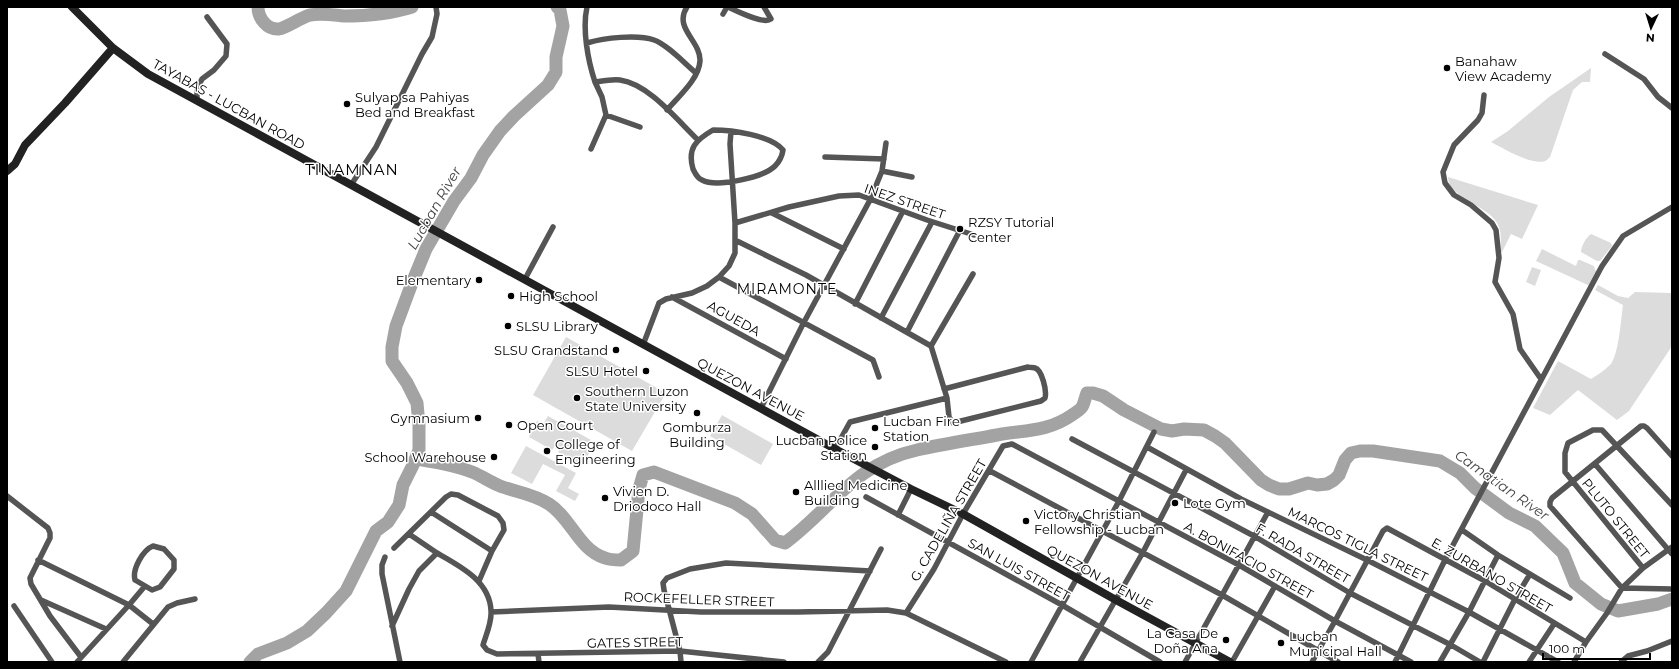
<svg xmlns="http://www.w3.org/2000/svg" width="1679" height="669" font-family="Montserrat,sans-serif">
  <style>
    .green { fill: #dcdcdc }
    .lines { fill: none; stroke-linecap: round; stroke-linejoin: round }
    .river { stroke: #a3a3a3; stroke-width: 13 }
    .street { stroke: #555; stroke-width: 5.5 }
    .secondary { stroke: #222; stroke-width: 8 }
    .poi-dot { fill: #000; stroke: #fff; stroke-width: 1.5 }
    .labels { text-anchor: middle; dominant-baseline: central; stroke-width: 3; stroke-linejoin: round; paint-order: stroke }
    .poi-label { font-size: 13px; fill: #000; stroke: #fff; text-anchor: start }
    .street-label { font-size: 13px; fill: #000; stroke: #fff }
    .water-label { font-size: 14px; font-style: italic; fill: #444; stroke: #fff }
    .neighbourhood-label { font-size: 14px; letter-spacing: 1px; fill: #000; stroke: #fff }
    .quarter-label { font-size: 15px; letter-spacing: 1px; fill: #000; stroke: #fff }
  </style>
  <rect width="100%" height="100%" fill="#fff"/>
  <!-- green -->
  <path class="green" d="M1591,68L1590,82H1582L1573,90L1550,157C1548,159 1547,160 1545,161C1532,166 1503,148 1491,142L1508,131L1549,97Z
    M1448,177L1538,205L1522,239L1511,234L1502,252L1500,251C1501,241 1502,231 1497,223C1487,205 1448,198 1448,177Z
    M1591,234L1611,243L1612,246L1600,261H1597L1581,252C1581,247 1586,237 1591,234Z
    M1542,249L1576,266L1578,260H1580L1594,266L1595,270L1597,271L1590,286L1536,261Z
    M1532,267L1541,270L1535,286L1526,282Z
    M1598,285L1618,296L1628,298L1635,292L1672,293V346L1629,411L1617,420L1578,390L1550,415L1533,408L1558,361L1591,379C1598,375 1605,370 1611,364C1619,352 1621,319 1623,305L1595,290Z
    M566,337L666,393L632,451L533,395Z
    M722,415L773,444L761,465L710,436Z
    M548,416L591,440L586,447L591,450L582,465L558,452L560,448L555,446L552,450L529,437L537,421L543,424Z
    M526,446L576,473L568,488L579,494L575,501L556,491L565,475L543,464L532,484L511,473Z"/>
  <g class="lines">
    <!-- river -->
    <path class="river" d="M258,7C258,18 267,30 279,29C288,27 300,18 310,15C322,13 333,15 344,16C367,16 390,14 412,7
      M416,459C434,462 455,465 472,472C482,476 490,482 500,486C516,492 534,494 549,504C571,518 579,550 605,558C610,560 616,560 621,560L633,551L639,489L643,475L654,472L735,503L752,514L775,540L785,543C832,508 854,464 917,450C943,444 970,440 997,435C1024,430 1048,432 1072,415C1075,413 1080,410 1082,407C1084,404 1085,398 1087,393H1093L1103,396L1124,410L1161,429L1172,431L1184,429L1204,430L1215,436L1225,443L1261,480L1269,485L1279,489H1289L1308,483L1317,485L1327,484L1334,480L1339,475L1345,460L1351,453L1360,451H1373L1440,461L1460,473L1475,488L1509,513L1535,526L1563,553L1575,583L1601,604L1618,611L1658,604L1672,599
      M250,662L258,654L287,643L307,631L326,613L346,591L376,531L388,522L399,505L403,485L413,465L419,450V425L417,403L407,383L392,361V347L396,326L412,283L426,249L454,201L471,178L483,155L500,131L514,116L548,85L556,72V57L563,26L560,10L557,7"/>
    <!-- street -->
    <path class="street" d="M587,7C582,29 588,61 595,82C602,81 612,79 620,80C649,84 678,121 698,140
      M728,7C737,11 764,25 771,19L764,7
      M723,14L727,7
      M587,43C604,38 637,34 654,40C668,45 685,64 696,73
      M1605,54L1644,79L1658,97L1672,108
      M1484,95L1482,113L1478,120L1454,145L1443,172L1445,183L1454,195L1471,205L1492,223L1496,230L1499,258L1495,282L1513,314L1520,349L1541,379
      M197,101V89L202,79L214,70L226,56L227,44L207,17
      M667,110C678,97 699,79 700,61C701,41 673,28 687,7
      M606,115L640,127
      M713,130C731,130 771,135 783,150C782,157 780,161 775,166C764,177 717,188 702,180C697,178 695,173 693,169C687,148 696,140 713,130Z
      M591,149L606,115L602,97L595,82
      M825,157L884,159
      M882,171L912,177
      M351,185L376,147L422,54L432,37L437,14L436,7
      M772,213L844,249
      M735,223L789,207L839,196L859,195L927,220L974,235
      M735,240L806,275L931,346L947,398L949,417L953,423L1041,401L1045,398C1047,391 1042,370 1035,368C1033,367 1031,368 1028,367L944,389
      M719,277L873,360L879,377
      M525,279L553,227
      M672,297L786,359
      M855,304L903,211
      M881,318L932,222
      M907,332L959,232
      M643,345L659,303L666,299L692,293L707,286L719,277L729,266L735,253V223L730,144L731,131
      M931,346L973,274
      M761,408L803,324L870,200L882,171L886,143
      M1072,439L1254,536L1350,593L1451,645L1480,662
      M1147,447L1241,499L1367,560L1469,612L1558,662
      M835,449L850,422L947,398
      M1672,456L1647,428L1644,426H1641L1552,498L1550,502V506L1622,588L1672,589
      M1595,464L1672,554
      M990,471L1222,595L1338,662
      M7,496L48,528L50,533V538L30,578L31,584L50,616L81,657
      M866,497L1062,605L1160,662
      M431,512L492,551
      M898,515L911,489
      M1462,530L1498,555L1570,598
      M409,534C418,540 428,547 437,553C460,566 490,581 491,611C492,622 486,635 483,645L487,650L497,654L680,651L784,662
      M153,546L164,549L174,560V569L160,587L152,590L135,580C132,569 143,550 153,546Z
      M394,548L446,497L451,494L458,495L498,516L503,523L504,530L492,551L479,581
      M385,557L382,565V574L400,662
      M38,560L129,605L153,624
      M1643,568L1565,472V453L1568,443L1593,430H1602L1672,505
      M41,600L106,629
      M14,606L52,662
      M491,612L609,607L701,612H798L887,610L906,613L1006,662
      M906,613L934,569L963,514L1003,446L1012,444L1239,565L1335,621L1411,662
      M392,626L409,589L419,571L437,553
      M538,654L539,662
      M77,662L129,605L145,586
      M123,662L168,607L177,603L195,599
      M681,662L680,651L664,590L663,583L667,578L690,569L726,563L870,571
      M818,662L828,652L881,549
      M1031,662L1119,501L1154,432
      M1080,662L1142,554L1186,470
      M1185,662L1268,512
      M1232,662L1275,586
      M1312,662L1335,621L1383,531L1387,528L1485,581L1586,642
      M1395,662L1445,560L1602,266L1623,236L1672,207
      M1440,662L1469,612L1498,555
      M1483,662L1515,599L1530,574
      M1529,662L1554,624
      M1574,662L1586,642L1607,613L1622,588L1643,568L1672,547
      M1621,662L1628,656L1647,651L1672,641"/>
    <!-- secondary -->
    <path class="secondary" d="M72,7L113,48L148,74L835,449L911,489L963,514L1116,600L1230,662
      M7,171L15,164L25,145L65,103L113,48"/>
  </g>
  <!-- markers -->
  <g class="poi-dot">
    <circle cx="1447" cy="68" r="4"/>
    <circle cx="347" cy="104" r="4"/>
    <circle cx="960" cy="229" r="4"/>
    <circle cx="479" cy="280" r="4"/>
    <circle cx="511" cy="296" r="4"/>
    <circle cx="508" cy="326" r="4"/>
    <circle cx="616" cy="350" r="4"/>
    <circle cx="646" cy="371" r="4"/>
    <circle cx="577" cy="398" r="4"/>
    <circle cx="697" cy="413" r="4"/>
    <circle cx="478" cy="418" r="4"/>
    <circle cx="509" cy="425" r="4"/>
    <circle cx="875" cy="428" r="4"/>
    <circle cx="875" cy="447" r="4"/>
    <circle cx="547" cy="451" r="4"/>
    <circle cx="494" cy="457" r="4"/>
    <circle cx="796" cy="492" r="4"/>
    <circle cx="605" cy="498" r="4"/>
    <circle cx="1175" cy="503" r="4"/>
    <circle cx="1026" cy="521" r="4"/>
    <circle cx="1226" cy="640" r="4"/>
    <circle cx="1281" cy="643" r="4"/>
  </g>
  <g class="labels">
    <!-- poi labels -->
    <g class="poi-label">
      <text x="1455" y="61">Banahaw<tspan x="1455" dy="15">View Academy</tspan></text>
      <text x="355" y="97">Sulyap sa Pahiyas<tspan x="355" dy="15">Bed and Breakfast</tspan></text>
      <text x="968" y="222">RZSY Tutorial<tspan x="968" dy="15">Center</tspan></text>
      <text x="471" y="280" text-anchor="end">Elementary</text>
      <text x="519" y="296">High School</text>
      <text x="516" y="326">SLSU Library</text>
      <text x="608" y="350" text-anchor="end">SLSU Grandstand</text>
      <text x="638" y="371" text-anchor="end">SLSU Hotel</text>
      <text x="585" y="391">Southern Luzon<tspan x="585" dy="15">State University</tspan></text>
      <text x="470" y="418" text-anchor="end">Gymnasium</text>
      <text x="883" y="421">Lucban Fire<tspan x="883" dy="15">Station</tspan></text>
      <text x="517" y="425">Open Court</text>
      <text x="697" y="427" text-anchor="middle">Gomburza<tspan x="697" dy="15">Building</tspan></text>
      <text x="867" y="440" text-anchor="end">Lucban Police<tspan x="867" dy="15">Station</tspan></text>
      <text x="555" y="444">College of<tspan x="555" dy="15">Engineering</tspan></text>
      <text x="486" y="457" text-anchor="end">School Warehouse</text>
      <text x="804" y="485">Alllied Medicine<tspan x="804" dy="15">Building</tspan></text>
      <text x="613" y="491">Vivien D.<tspan x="613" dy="15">Driodoco Hall</tspan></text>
      <text x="1183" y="503">Lote Gym</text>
      <text x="1034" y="514">Victory Christian<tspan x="1034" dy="15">Fellowship - Lucban</tspan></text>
      <text x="1218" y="633" text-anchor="end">La Casa De<tspan x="1218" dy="15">Doña Ana</tspan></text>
      <text x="1289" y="636">Lucban<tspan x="1289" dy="15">Municipal Hall</tspan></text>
    </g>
    <!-- street labels -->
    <g class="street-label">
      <text transform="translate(229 104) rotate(29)">TAYABAS - LUCBAN ROAD</text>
      <text transform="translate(905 201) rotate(19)">INEZ STREET</text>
      <text transform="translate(734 318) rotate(29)">AGUEDA</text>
      <text transform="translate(751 389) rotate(28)">QUEZON AVENUE</text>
      <text transform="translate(1616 518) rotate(51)">PLUTO STREET</text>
      <text transform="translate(948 520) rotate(-60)">G. CADELIÑA STREET</text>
      <text transform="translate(1358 544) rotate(26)">MARCOS TIGLA STREET</text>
      <text transform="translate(1303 553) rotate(30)">F. RADA STREET</text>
      <text transform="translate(1249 560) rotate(29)">A. BONIFACIO STREET</text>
      <text transform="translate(1019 569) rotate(29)">SAN LUIS STREET</text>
      <text transform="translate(1492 575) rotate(30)">E. ZURBANO STREET</text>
      <text transform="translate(1100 577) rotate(29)">QUEZON AVENUE</text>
      <text transform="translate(699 599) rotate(2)">ROCKEFELLER STREET</text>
      <text transform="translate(635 642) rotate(-1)">GATES STREET</text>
    </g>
    <!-- water labels -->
    <g class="water-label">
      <text transform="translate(434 208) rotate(-60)">Lucban River</text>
      <text transform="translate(1502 485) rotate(35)">Camatian River</text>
    </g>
    <!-- neighbourhood labels -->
    <g class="neighbourhood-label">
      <text x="787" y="289">MIRAMONTE</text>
    </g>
    <!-- quarter labels -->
    <g class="quarter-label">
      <text x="352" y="169">TINAMNAN</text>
    </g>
  </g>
  <!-- border -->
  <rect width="1679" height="669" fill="none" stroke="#000000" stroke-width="16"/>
  <!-- north arrow -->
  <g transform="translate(1651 28) rotate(184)" stroke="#ffffff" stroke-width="3" paint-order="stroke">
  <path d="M0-3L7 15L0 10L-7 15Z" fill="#000000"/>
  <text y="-6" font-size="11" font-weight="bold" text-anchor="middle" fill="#000000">N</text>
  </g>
  <!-- scale -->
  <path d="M1543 653v6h107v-6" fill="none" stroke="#000000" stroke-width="2"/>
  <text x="1549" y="653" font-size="12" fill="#000000" stroke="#ffffff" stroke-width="3" paint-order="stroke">100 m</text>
</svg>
